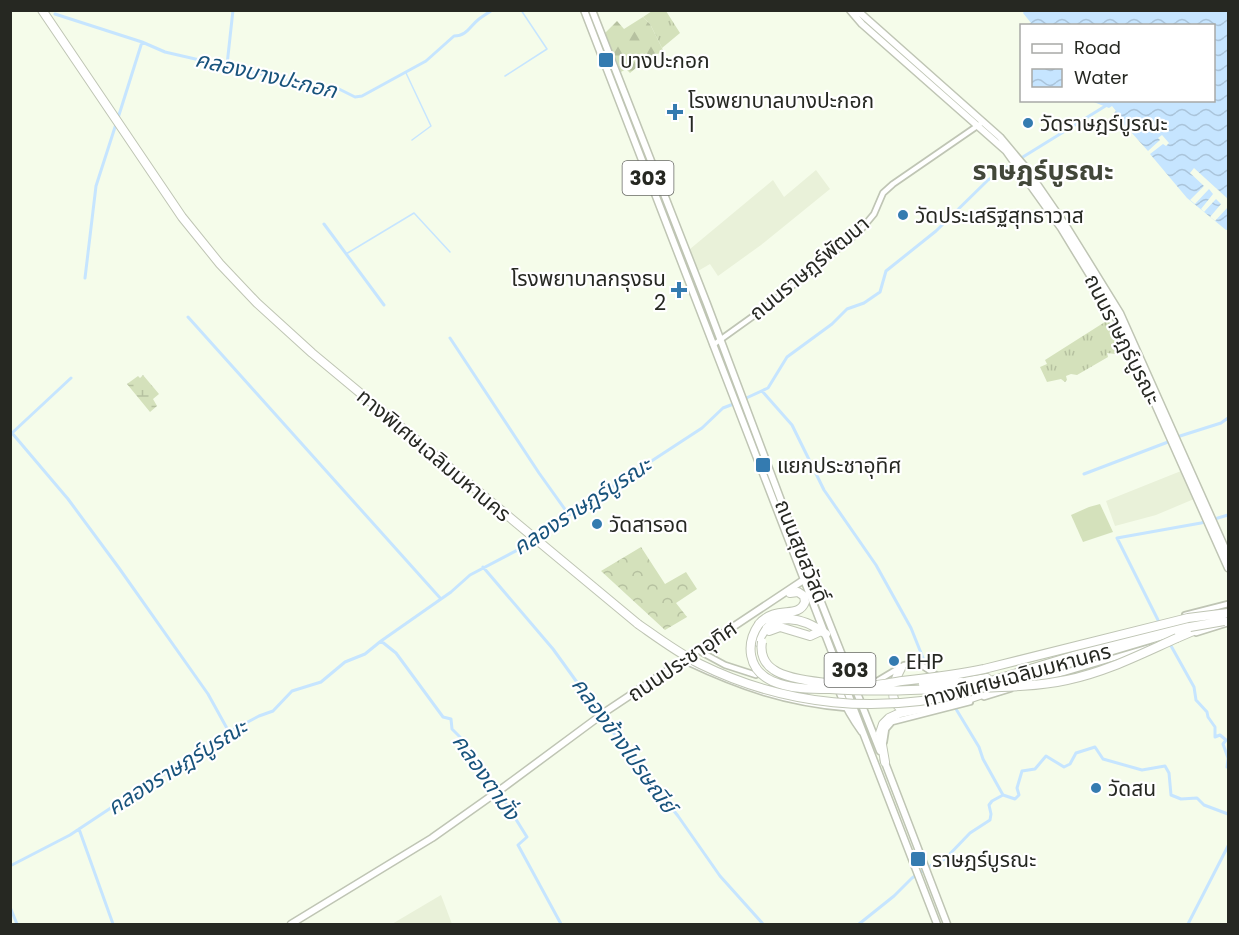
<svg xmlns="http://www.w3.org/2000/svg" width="1239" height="935" font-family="Poppins,'Noto Sans Thai',sans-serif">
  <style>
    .built { fill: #e9f1d9 }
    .grass { fill: url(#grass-tufts) }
    .forest { fill: url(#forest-firs) }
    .wetland { fill: url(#wetland-marsh) }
    .park { fill: url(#park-crowns) }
    .garden { fill: #d4e1bb }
    .water { fill: url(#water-waves) }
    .pier { fill: #f5fcea }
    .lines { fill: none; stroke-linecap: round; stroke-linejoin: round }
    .stream { stroke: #c6e5ff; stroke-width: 1.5 }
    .canal { stroke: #c6e5ff; stroke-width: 3 }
    .minor-casing { stroke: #bfc5b4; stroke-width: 8 }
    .major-casing { stroke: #bfc5b4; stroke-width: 9 }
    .highway-casing { stroke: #bfc5b4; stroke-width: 10 }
    .minor { stroke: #fff; stroke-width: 4.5 }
    .major { stroke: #fff; stroke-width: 6 }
    .highway { stroke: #fff; stroke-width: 8 }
    .highway-bridge-casing { stroke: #bfc5b4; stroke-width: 10; stroke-linecap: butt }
    .highway-bridge { stroke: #fff; stroke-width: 8 }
    .poi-dot { fill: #347bb0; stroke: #fff; stroke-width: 2 }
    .labels { text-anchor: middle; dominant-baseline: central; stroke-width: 4.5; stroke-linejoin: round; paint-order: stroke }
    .shield { fill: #fff; stroke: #676864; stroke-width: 1.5 }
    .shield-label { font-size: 20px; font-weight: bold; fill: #262822 }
    .poi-label { font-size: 21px; fill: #262822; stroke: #fff; text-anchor: start }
    .street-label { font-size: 21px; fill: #262822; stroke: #fff }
    .water-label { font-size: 22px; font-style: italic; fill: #18537c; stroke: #fff }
    .district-label { font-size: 27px; font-weight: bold; fill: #424739; stroke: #fff }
  </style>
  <defs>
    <pattern id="grass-tufts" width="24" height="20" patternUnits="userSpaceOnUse" patternTransform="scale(1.5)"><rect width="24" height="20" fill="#d4e1bb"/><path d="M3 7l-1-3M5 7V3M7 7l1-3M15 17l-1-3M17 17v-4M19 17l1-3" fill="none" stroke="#b6c1a0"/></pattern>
    <pattern id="forest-firs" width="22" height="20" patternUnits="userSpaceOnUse" patternTransform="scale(1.5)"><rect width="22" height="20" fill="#d4e1bb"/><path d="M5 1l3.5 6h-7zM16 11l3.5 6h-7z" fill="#b6c1a0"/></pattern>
    <pattern id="wetland-marsh" width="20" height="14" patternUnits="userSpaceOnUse" patternTransform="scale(1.5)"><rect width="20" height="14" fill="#d4e1bb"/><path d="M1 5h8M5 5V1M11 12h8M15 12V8" fill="none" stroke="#b6c1a0"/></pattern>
    <pattern id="park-crowns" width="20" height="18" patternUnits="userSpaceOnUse" patternTransform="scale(1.5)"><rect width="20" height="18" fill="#d4e1bb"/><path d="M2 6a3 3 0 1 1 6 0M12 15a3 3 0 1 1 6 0" fill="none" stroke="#b6c1a0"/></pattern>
    <pattern id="water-waves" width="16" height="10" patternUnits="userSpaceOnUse" patternTransform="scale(1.5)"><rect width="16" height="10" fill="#c6e5ff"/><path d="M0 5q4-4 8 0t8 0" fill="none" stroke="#aac4da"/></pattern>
  </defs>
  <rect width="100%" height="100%" fill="#f5fcea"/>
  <!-- built -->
  <path class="built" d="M816,170L830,189L761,245L718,276L710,264L698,271L690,249L773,180L784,197Z
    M1181,471L1194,499L1156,515L1115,526L1106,501Z
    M441,895L452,924H392Z"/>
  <!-- grass -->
  <path class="grass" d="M652,11H666L680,33L662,48L650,24L643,17Z
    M1108,320L1112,327L1116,326L1117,328L1114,331L1117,339L1121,338L1122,342L1118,346L1119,351L1115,354L1107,353L1108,357L1077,375L1071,374L1066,376L1067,380L1065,382L1061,379L1047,382L1040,367L1047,364L1045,360Z"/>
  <!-- forest -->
  <path class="forest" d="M643,17L650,24L664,52L650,56L630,73L626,69L621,72L605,33L617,21L624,29Z"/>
  <!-- wetland -->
  <path class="wetland" d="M143,375L159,394L153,399L157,406L150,412L127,384L138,376L140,378Z"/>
  <!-- park -->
  <path class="park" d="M641,547L665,584L686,572L697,589L676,603L687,617L665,630L601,571Z"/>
  <!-- garden -->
  <path class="garden" d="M1100,504L1113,532L1083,542L1071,515L1089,507Z"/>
  <!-- water -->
  <path class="water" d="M1025,10L1228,11V229L1226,230L1187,198L1150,154L1163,144L1166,146L1169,143L1162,135L1158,138L1160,140L1148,151L1114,113L1116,111L1112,106L1109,108L1091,101L1214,100V26L1026,25L1031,23L1023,13Z"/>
  <!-- pier -->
  <path class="pier" d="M1194,168L1228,199V207L1215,221L1210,217L1221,204L1216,199L1204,212L1201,209L1213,194L1209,189L1195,204L1190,200L1204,186L1190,173Z"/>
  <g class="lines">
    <!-- stream -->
    <path class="stream" d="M406,73L431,126L412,140
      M505,76L547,49L521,10
      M346,254L414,213L450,252"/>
    <!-- canal -->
    <path class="canal" d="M55,14L142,42L165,52L304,84L339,89L355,97L362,96L426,61L454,36C467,36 470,26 479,19C483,16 488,13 492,10
      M227,65L233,10
      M118,118L142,42
      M1018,160L1107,105
      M324,224L384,305
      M85,278L96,186L116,124
      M188,317L441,599
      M450,338L539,473L569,515
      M71,378L12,433L68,499L119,568L208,694L229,732
      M762,391L792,425L824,490L876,565L911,628L925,663L934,672
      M742,400L768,388L787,357L832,324L847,309L864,303L880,292L886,271L936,231L988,180L1013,164
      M1180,436L1221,423L1228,418
      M1084,474L1168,442
      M483,567L553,649L623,746L678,816L720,876L763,924
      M1158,620L1117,538L1201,523L1228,515
      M381,641L396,653L443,717L451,719L452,729L460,737L497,789L527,837L518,845L561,924
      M1170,644L1194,687L1196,700L1207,712L1208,717L1215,727V737L1220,735L1226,740L1223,744L1228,758
      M956,709L979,747L983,759L1003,795
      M1228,759L1227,767H1228
      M79,829L113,924
      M10,866L70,835L159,776L175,770L211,751L229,732L259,716L273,711L292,691L321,682L345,662L365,654L381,641L451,592L470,575L529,544L544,528L569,515L702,428L723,408L736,403
      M10,907L17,924
      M859,924L894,896L912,878L935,863L945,859L970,833L990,820L991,814L989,805L992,801L1003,795L1015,799L1019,795L1017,788L1022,771L1035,769L1046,756L1064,767L1070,764L1076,753L1095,747L1103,759L1142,770L1165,766L1169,773L1171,795L1181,799L1197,798L1204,805L1228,814
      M1188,924L1228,846"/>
    <!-- minor casing -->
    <g class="minor-casing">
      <path id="minor" d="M713,345L766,307L859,232L874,214L883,193L893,184L983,122
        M1185,615L1228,604
        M1196,633L1228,623
        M701,652L725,665L756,675
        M687,662C740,687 786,703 846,708
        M851,674L874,683L904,665L912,664L921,665L938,676
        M1032,682L1151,647
        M984,697L1010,689
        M884,742L886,729L892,722L970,702"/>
    </g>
    <!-- major casing -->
    <g class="major-casing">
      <path id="major" d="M584,10L937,924
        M592,10L707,304L785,511L880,751
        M850,10L862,24L1006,151L1061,228L1119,323L1228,568
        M857,10L1000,137L1026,168L1068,229L1120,313L1228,555
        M832,653C832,683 845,708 862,732
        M884,760L947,924
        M291,924L432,838L504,787L608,710L808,577"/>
    </g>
    <!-- highway casing -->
    <g class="highway-casing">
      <path id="highway" d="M42,10L182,217L220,264L257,303L312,353L638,624
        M759,624C777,604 798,620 805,602L804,596L798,592L790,593
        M769,631L780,627L810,636L821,631
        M1177,638L1198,629
        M758,642C772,608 804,618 826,634
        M901,668C895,679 888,697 899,707L911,709
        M961,682L987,678
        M1001,683L1197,625
        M981,684L1184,622
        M885,762L880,733L883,724L889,718L900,713L971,698L1000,688"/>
    </g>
    <!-- minor -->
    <use href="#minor" class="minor"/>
    <!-- major -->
    <use href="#major" class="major"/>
    <!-- highway -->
    <use href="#highway" class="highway"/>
    <!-- highway-bridge casing -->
    <g class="highway-bridge-casing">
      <path id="highway-bridge" d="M638,624C658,638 678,653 700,664C785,706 880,715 972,691
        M759,624C745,644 748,670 772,681C790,689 811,689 830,689C876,692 921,690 967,688C1000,687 1034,687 1067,680C1106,672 1141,654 1177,638
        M1190,627L1224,621
        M762,642C760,653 764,664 774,670C793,683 850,685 874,685C883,685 893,682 902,681C930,678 957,675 984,669L1188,618L1228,613
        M923,684L961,682"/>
    </g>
    <!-- highway-bridge -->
    <use href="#highway-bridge" class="highway-bridge"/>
  </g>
  <!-- markers -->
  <g class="poi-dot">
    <rect x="598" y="52" width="16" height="16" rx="3"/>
    <path d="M672 103h6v6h6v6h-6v6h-6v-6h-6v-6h6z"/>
    <circle cx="1028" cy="123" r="6"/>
    <circle cx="903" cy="215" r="6"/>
    <path d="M676 281h6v6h6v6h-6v6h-6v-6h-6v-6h6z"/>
    <rect x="755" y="457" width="16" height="16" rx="3"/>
    <circle cx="597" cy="524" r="6"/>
    <circle cx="894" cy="661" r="6"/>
    <circle cx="1096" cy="788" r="6"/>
    <rect x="910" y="851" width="16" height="16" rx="3"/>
  </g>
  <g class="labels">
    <!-- shield labels -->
    <g class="shield">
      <rect x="622.5" y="161" width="51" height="34" rx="4.5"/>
      <rect x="824.5" y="653" width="51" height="34" rx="4.5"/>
    </g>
    <g class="shield-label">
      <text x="648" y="178">303</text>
      <text x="850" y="670">303</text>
    </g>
    <!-- poi labels -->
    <g class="poi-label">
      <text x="620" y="60">บางปะกอก</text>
      <text x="688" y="100">โรงพยาบาลบางปะกอก<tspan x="688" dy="24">1</tspan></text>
      <text x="1040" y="123">วัดราษฎร์บูรณะ</text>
      <text x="915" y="215">วัดประเสริฐสุทธาวาส</text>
      <text x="666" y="278" text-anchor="end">โรงพยาบาลกรุงธน<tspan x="666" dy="24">2</tspan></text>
      <text x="777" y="465">แยกประชาอุทิศ</text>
      <text x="609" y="524">วัดสารอด</text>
      <text x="906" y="661">EHP</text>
      <text x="1108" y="788">วัดสน</text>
      <text x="932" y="859">ราษฎร์บูรณะ</text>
    </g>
    <!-- street labels -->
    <g class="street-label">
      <text transform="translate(809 268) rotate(-40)">ถนนราษฎร์พัฒนา</text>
      <text transform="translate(1123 339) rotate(63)">ถนนราษฎร์บูรณะ</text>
      <text transform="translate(434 455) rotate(40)">ทางพิเศษเฉลิมมหานคร</text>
      <text transform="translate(802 551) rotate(68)">ถนนสุขสวัสดิ์</text>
      <text transform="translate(682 661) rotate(-34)">ถนนประชาอุทิศ</text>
      <text transform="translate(1017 675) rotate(-15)">ทางพิเศษเฉลิมมหานคร</text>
    </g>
    <!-- water labels -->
    <g class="water-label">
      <text transform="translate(266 75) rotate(13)">คลองบางปะกอก</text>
      <text transform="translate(582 506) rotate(-33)">คลองราษฎร์บูรณะ</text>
      <text transform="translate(624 745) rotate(54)">คลองข้างไปรษณีย์</text>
      <text transform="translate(177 767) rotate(-32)">คลองราษฎร์บูรณะ</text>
      <text transform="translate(486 777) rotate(55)">คลองตามั่ง</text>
    </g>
    <!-- district labels -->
    <g class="district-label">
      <text x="1043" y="170">ราษฎร์บูรณะ</text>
    </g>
  </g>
  <!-- border -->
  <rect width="1239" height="935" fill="none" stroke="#262822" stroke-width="24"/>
  <!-- legend -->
  <rect x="1020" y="24" width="195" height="78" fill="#ffffff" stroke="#a8a9a7" stroke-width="1.5"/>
  <rect x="1032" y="44" width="30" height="9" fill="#ffffff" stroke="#a8a9a7" stroke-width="1.5"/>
  <text x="1074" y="54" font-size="18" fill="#262822">Road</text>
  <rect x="1032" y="69" width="30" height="18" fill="url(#water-waves)" stroke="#a8a9a7" stroke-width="1.5"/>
  <text x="1074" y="84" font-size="18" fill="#262822">Water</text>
</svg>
